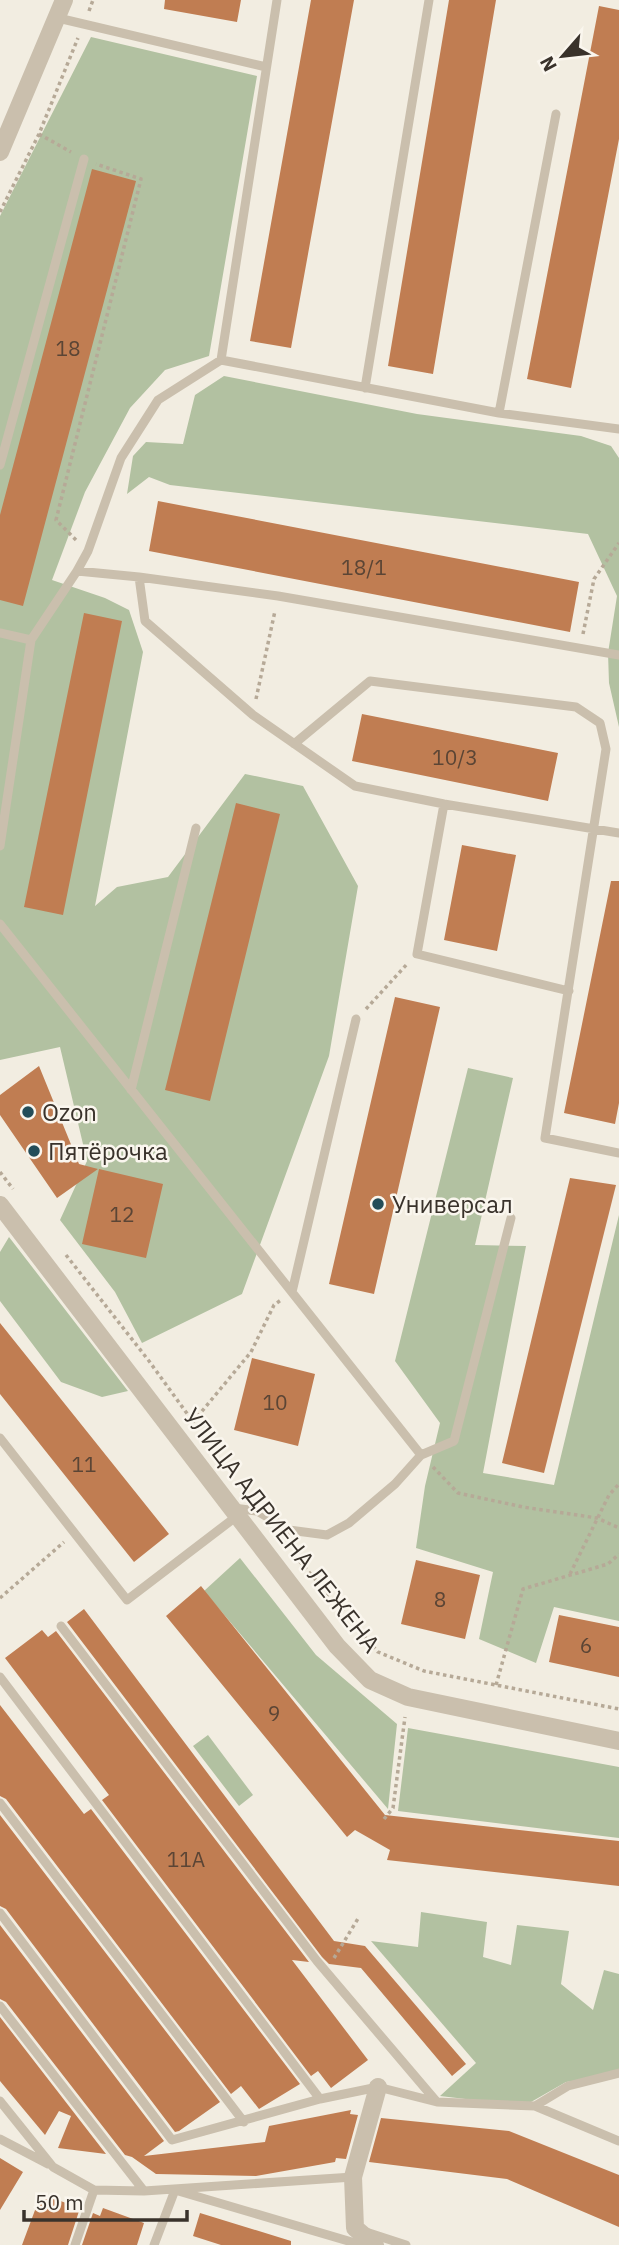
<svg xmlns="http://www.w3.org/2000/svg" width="619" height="2245" font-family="'IBM Plex Sans',sans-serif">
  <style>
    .green { fill: #b2c1a1 }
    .building { fill: #c07d52 }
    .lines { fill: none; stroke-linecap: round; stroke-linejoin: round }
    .path { stroke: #b6a997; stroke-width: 3.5; stroke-dasharray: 3.5 3.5; stroke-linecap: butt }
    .service { stroke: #cabfad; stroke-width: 9 }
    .minor { stroke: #cabfad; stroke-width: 18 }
    .tertiary { stroke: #cabfad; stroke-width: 18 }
    .poi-dot { fill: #234d59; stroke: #faf6ee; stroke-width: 2.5 }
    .labels { text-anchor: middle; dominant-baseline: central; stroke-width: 5; stroke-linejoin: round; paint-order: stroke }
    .number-label { font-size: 21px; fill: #5b4535 }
    .poi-label { font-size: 24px; fill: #39322b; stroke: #faf6ee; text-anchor: start }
    .street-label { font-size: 24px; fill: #39322b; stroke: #faf6ee }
  </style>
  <rect width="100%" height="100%" fill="#f2ede1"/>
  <!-- green -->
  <path class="green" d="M91,37L257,76L209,356L165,370L130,408L85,492L52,580L105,598L129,610L143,652L95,906L117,887L168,877L245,774L303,786L358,886L329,1056L242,1294L142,1343L115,1292L60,1220L87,1161L60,1047L0,1060V216Z
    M224,376L417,414L581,436L611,446L619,458V727L609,683L608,653L617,596L588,534L170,485L149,477L127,494L133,456L146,442L183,444L195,395Z
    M468,1068L513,1078L475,1245L526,1246L483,1473L554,1485L619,1215V1621L554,1607L536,1663L479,1639L493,1572L416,1548L425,1486L440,1423L395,1361Z
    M9,1237L128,1391L102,1397L61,1382L0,1301V1252Z
    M240,1558L316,1655L397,1724L388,1809L204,1591Z
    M408,1728L619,1767V1838L398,1811Z
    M208,1735L253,1795L239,1806L193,1746Z
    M421,1912L487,1922L483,1957L511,1965L517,1925L569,1931L561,1984L593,2010L604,1970L619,1974V2075L566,2082L524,2106L440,2096L476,2063L371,1941L418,1947Z"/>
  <!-- building -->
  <path class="building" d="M165,0H241L237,22L164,9Z
    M311,0H354L291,348L250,341Z
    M449,0H496L433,374L388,366Z
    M599,6L619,10V139L571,388L527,379Z
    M92,169L136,181L23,606L0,600V515Z
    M158,501L579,582L570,632L149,551Z
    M84,613L122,621L63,915L24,907Z
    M362,714L558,753L548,801L352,761Z
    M236,803L280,814L210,1101L165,1090Z
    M462,845L516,855L497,951L444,940Z
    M611,881H619V1103L615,1124L564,1113Z
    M395,997L440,1007L374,1294L329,1284Z
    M39,1066L79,1164L98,1169L57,1198L0,1115V1095Z
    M99,1169L163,1184L146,1258L82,1244Z
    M570,1178L616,1185L544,1473L502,1463Z
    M0,1323L169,1534L134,1562L0,1394Z
    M252,1358L315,1374L298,1446L234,1430Z
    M416,1560L480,1575L465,1639L401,1624Z
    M201,1586L385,1815L619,1841V1886L387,1860L390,1850L355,1830L347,1837L166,1616Z
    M84,1609L334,1941L365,1946L466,2064L452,2076L361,1968L329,1964L322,1957L67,1622Z
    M559,1615L619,1627V1677L549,1662Z
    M42,1630L48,1637L56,1631L309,1962L292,1960L368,2060L331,2088L318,2071L311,2076L102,1800L109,1795L5,1658Z
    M0,1705L84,1814L91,1809L300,2084L259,2109L241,2086L231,2094L6,1799L0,1796Z
    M0,1815L220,2102L179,2131L175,2132L6,1909L0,1906Z
    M0,1925L164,2141L144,2156L265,2142L269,2126L351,2110L350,2114L358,2115L346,2159L336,2158L335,2162L256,2176L156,2174L132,2157L125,2155L6,2002L0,1999Z
    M0,2017L106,2154L58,2148L71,2116L59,2111L45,2135L0,2081Z
    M381,2118L509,2131L619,2175V2227L507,2179L369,2162Z
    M0,2158L23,2172L0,2210Z
    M41,2194L80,2208L68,2245H22Z
    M103,2208L144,2223L137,2245H82L93,2213L100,2216Z
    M200,2213L291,2241V2245H221L193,2236Z"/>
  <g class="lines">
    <!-- path -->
    <path class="path" d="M89,11L93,0
      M39,134L71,152
      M0,212L39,134L78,38
      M76,540L56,520L141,179L96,164
      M583,634L594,579L619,543
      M256,699L275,611
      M366,1009L408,963
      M0,1172L13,1189
      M66,1255L149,1361L191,1419
      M193,1422L251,1352L274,1305L281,1300
      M433,1467L458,1493L523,1507L597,1518L619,1528
      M295,1556L378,1652L424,1671L619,1709
      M570,1574L609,1495L619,1484
      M0,1598L64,1542
      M496,1685L523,1589L608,1564L619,1554
      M384,1819L393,1808L405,1717
      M334,1958L359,1917"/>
    <!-- service -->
    <path class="service" d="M58,18L266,67
      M221,360L277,0
      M365,388L429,0
      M499,413L556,114
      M0,465L84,159
      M77,571L88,551L121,458L158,400L221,360L499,413L619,429
      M139,577L145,621L253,715L355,786L444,804L619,833
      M0,633L31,640
      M294,744L370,681L576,707L600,723L606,749L545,1138L619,1153
      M444,804L417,954L569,991
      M0,846L31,640L77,571L139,577L278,596L619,655
      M0,924L421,1455L395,1484L349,1523L327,1535L289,1530L257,1511L233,1508
      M131,1090L196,828
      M292,1292L356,1019
      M0,1438L127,1600L237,1516
      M421,1455L454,1441L511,1218
      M61,1626L317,1961L436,2101
      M0,1677L320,2099
      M0,1803L244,2122
      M0,1913L172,2140L320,2099L378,2087L437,2102L535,2106L568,2086L619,2073
      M0,2006L144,2191L353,2177
      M0,2101L53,2167L94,2190L144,2191
      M535,2106L619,2141
      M0,2139L48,2164
      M366,2232L406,2245
      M75,2245L94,2190
      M154,2245L175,2190L362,2245"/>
    <!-- minor -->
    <path class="minor" d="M375,2245L355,2228L353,2177L378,2087"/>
    <!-- tertiary -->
    <path class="tertiary" d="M0,152L64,0
      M0,1205L337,1646L370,1680L408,1697L619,1741"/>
  </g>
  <!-- markers -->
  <g class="poi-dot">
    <circle cx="28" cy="1112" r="7"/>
    <circle cx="34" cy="1151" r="7"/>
    <circle cx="378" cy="1204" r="7"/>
  </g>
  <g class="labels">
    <!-- number labels -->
    <g class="number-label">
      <text x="68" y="348">18</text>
      <text x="364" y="567">18/1</text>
      <text x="455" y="757">10/3</text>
      <text x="122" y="1214">12</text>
      <text x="275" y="1402">10</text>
      <text x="84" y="1464">11</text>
      <text x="440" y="1599">8</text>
      <text x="586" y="1645">6</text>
      <text x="274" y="1713">9</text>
      <text x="186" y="1859">11А</text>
    </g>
    <!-- poi labels -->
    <g class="poi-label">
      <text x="42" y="1112">Ozon</text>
      <text x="48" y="1151">Пятёрочка</text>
      <text x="392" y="1204">Универсал</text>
    </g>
    <!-- street labels -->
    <g class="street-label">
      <text transform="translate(282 1530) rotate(52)">УЛИЦА АДРИЕНА ЛЕЖЕНА</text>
    </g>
  </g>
  <!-- north arrow -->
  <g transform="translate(563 56) rotate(242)" stroke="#faf6ee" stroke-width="5" paint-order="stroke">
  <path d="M0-5L12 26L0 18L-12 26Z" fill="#39322b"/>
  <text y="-10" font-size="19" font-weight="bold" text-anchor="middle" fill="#39322b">N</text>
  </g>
  <!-- scale -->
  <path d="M24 2210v10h163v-10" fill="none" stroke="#39322b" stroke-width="3.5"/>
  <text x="35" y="2210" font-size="21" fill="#39322b" stroke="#faf6ee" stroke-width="5" paint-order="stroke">50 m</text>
</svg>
